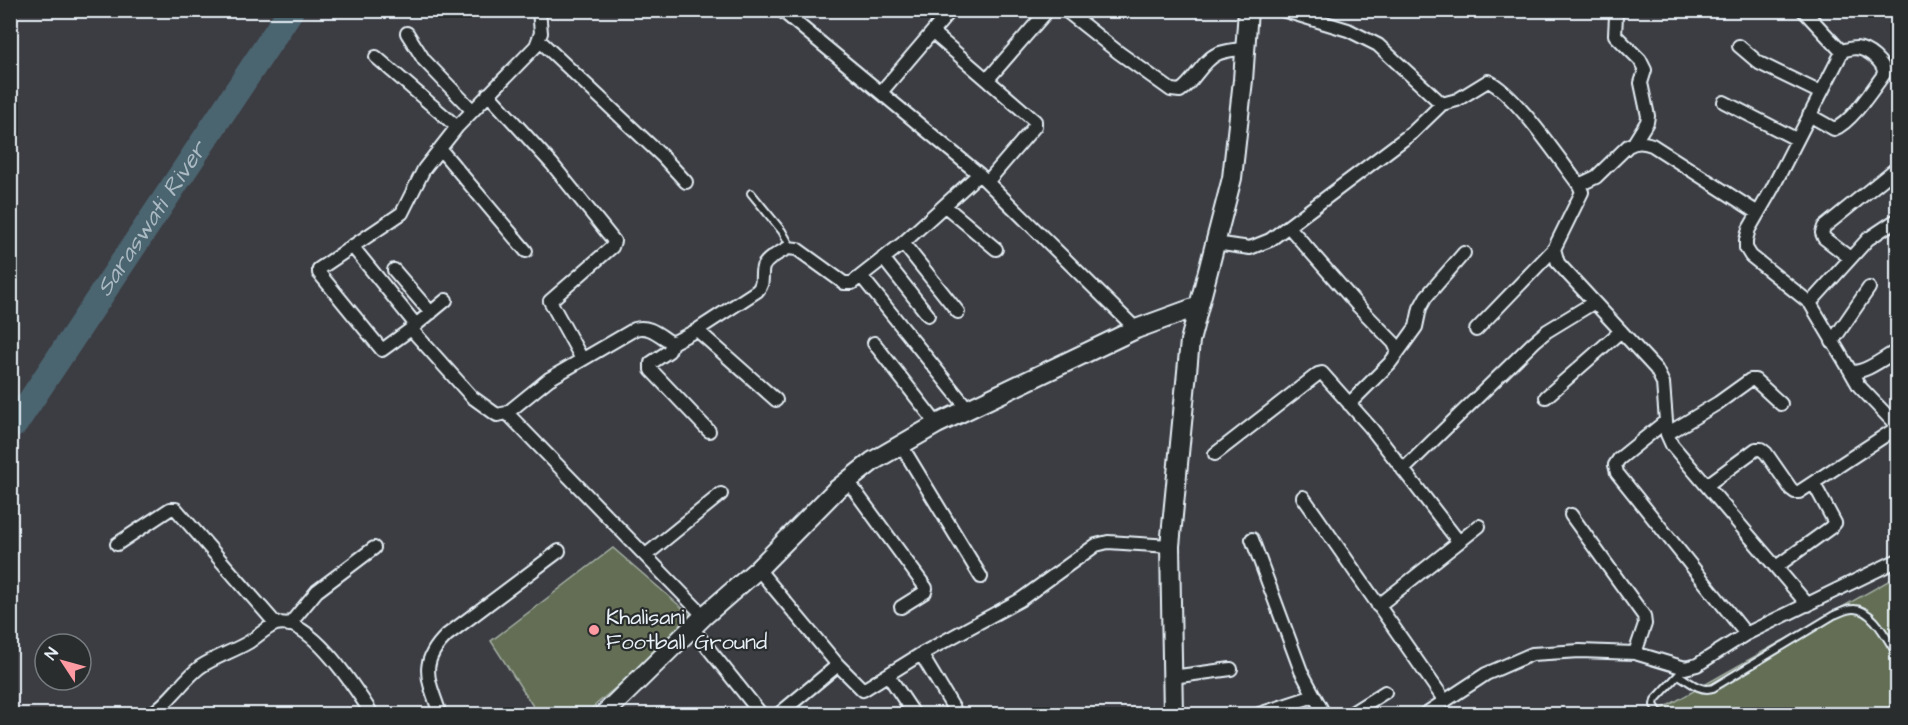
<svg xmlns="http://www.w3.org/2000/svg" width="1908" height="725" font-family="'Architects Daughter',sans-serif">
  <style>
    .green { fill: #636e55; stroke: #a6b0a6; stroke-width: 1.5 }
    .lines { fill: none; stroke-linecap: round; stroke-linejoin: round }
    .river { stroke: #4c6570; stroke-width: 26 }
    .lane-casing { stroke: #e8f1f8; stroke-width: 10 }
    .street-casing { stroke: #e8f1f8; stroke-width: 16 }
    .secondary-casing { stroke: #e8f1f8; stroke-width: 22 }
    .lane { stroke: #2a2d2e; stroke-width: 6 }
    .street { stroke: #2a2d2e; stroke-width: 12 }
    .secondary { stroke: #2a2d2e; stroke-width: 18 }
    .poi-dot { fill: #ff9aa2; stroke: #2a2d2e; stroke-width: 2 }
    .labels { text-anchor: middle; dominant-baseline: central; stroke-width: 4.5; stroke-linejoin: round; paint-order: stroke }
    .poi-label { font-size: 22px; fill: #e8f1f8; stroke: #2a2d2e; text-anchor: start }
    .water-label { font-size: 24px; font-style: italic; fill: #aab9c2; stroke: #2a2d2e }
  </style>
  <rect width="100%" height="100%" fill="#3c3d43"/>
  <filter id="ink" filterUnits="userSpaceOnUse"><feTurbulence type="fractalNoise" baseFrequency=".0167" numOctaves="2"/><feDisplacementMap in="SourceGraphic" scale="12" xChannelSelector="R" yChannelSelector="G"/><feConvolveMatrix kernelMatrix="1 2 1 2 8 2 1 2 1" color-interpolation-filters="sRGB"/></filter>
  <g filter="url(#ink)">
    <!-- green -->
    <path class="green" d="M613,548L695,619L585,714H538L491,641Z
      M1897,576V714H1653Z"/>
    <g class="lines">
      <!-- river -->
      <path class="river" id="s1" d="M10,427L15,424L291,10"/>
      <!-- lane casing -->
      <g class="lane-casing">
        <path id="lane" d="M751,193L782,231L791,247
          M1679,675C1690,682 1700,692 1713,688L1834,615C1840,613 1846,609 1853,609C1873,608 1888,641 1898,656
          M1660,714L1654,705L1655,700L1680,673
          M1887,714L1898,707"/>
      </g>
      <!-- street casing -->
      <g class="street-casing">
        <path id="street" d="M781,10L979,174L1136,329
          M1065,10L1118,52L1171,90L1180,91C1194,82 1202,61 1217,54C1226,50 1237,50 1246,48
          M1282,10L1348,30L1378,45L1442,104L1457,100L1488,81C1515,93 1559,159 1579,185L1582,192L1554,249L1558,263L1656,369L1663,383L1667,434L1672,445L1808,605
          M1615,10L1616,16L1615,35L1640,60L1645,70L1641,83L1648,116L1647,122L1634,143
          M1803,10L1841,51V54L1772,189L1749,229L1746,240V248L1751,256L1810,303L1851,372C1866,373 1885,357 1898,350
          M407,33L424,60L472,110
          M933,33L1035,121V126L988,181
          M539,40L663,157L686,182
          M1739,46L1759,63L1821,93
          M376,57L457,127
          M988,79L1048,10
          M882,91L951,10
          M488,94L552,164L614,241L612,247L550,301L582,359
          M1724,102L1796,139
          M1809,115L1834,129C1851,123 1873,89 1884,74C1885,63 1868,49 1856,48C1851,48 1846,50 1841,51
          M440,149L526,251
          M1579,185L1596,177L1628,146C1637,141 1643,142 1652,145L1758,213
          M945,206L996,249
          M1289,227L1358,306L1394,343L1398,352L1390,363L1349,404
          M903,243L958,312
          M1215,243L1250,248L1270,240L1412,133L1442,104
          M352,246L416,325
          M883,258L928,315
          M1850,258L1824,238L1822,233L1824,227L1898,167
          M394,270L431,313
          M861,276L968,409
          M446,300L411,329L382,350L319,273V269L402,213L424,169L457,127L536,46L541,33L539,10
          M1810,303L1868,239L1898,219
          M411,329L472,397L497,415L507,413L549,379L635,329C649,324 661,337 672,343L697,330L757,291C765,283 760,276 763,267C767,258 781,252 788,248L797,249L844,283H852L903,243L979,174
          M697,330L776,400
          M1476,330L1554,249
          M1832,342L1869,288
          M672,343L669,351L651,363V370L709,431
          M874,343L937,424
          M1398,352L1416,327L1420,308L1426,297L1464,253
          M1851,372L1859,386L1898,427
          M1546,397L1621,331
          M507,413L704,616
          M1666,421L1619,459L1615,465L1617,473L1746,634
          M1667,434L1718,403L1750,380H1755L1781,404
          M901,445L981,577
          M1215,454L1318,374L1322,373L1371,428L1459,542
          M1403,470L1534,342L1547,331L1593,303
          M847,480L926,588L925,592L901,607
          M1707,485L1756,449H1761L1766,453L1791,489L1795,492H1799L1898,427
          M1303,497L1445,701
          M1571,515L1644,616L1645,624L1635,653
          M1252,539L1301,671L1324,714
          M117,544L170,509H176L276,624
          M646,555L721,494
          M1776,567L1830,528L1835,523L1814,484
          M758,569L838,665L863,690L921,654L1020,600L1096,545L1108,542L1170,546
          M1378,606L1479,526
          M289,625L317,591L374,548
          M692,628L761,714
          M921,654L957,714
          M888,675L914,714
          M1172,677L1231,669
          M151,714C170,702 182,681 200,667C215,657 234,651 249,642C257,637 267,627 276,624C310,615 357,691 372,714
          M440,714C429,680 417,664 447,635L559,551
          M779,714L838,665
          M1259,714L1314,696
          M1350,714L1385,692
          M1425,714L1486,674L1532,654L1580,651L1635,653L1685,668L1697,665L1746,634L1898,560"/>
      </g>
      <!-- secondary casing -->
      <g class="secondary-casing">
        <path id="secondary" d="M604,714L704,616L758,569L835,491L873,461L937,424L1136,329L1199,306
          M1173,714L1170,546L1190,341L1232,178L1243,80L1248,10"/>
      </g>
      <!-- lane -->
      <use href="#lane" class="lane"/>
      <!-- street -->
      <use href="#street" class="street"/>
      <!-- secondary -->
      <use href="#secondary" class="secondary"/>
    </g>
  </g>
  <!-- markers -->
  <circle class="poi-dot" cx="594" cy="630" r="6"/>
  <g class="labels">
    <!-- poi labels -->
    <g class="poi-label">
      <text x="606" y="617">Khalisani<tspan x="606" dy="25">Football Ground</tspan></text>
    </g>
    <!-- water labels -->
    <g class="water-label">
      <text stroke="none"><textPath href="#s1" startOffset="252">Saraswati River</textPath></text>
    </g>
  </g>
  <!-- margin -->
  <rect width="1908" height="725" fill="none" stroke="#2a2d2e" stroke-width="36"/>
  <rect x="18" y="18" width="1872" height="689" fill="none" stroke="#e8f1f8" stroke-width="2" filter="url(#ink)"/>
  <!-- north arrow -->
  <g transform="translate(63 662) rotate(306)"><circle r="28" fill="#2a2d2e" stroke="#767b7f" stroke-width="1.5"/>
  <path d="M0-4.5L10 22L0 15L-10 22Z" fill="#ff9aa2"/>
  <text y="-9" font-size="16" font-weight="bold" text-anchor="middle" fill="#e8f1f8">N</text>
  </g>
</svg>
